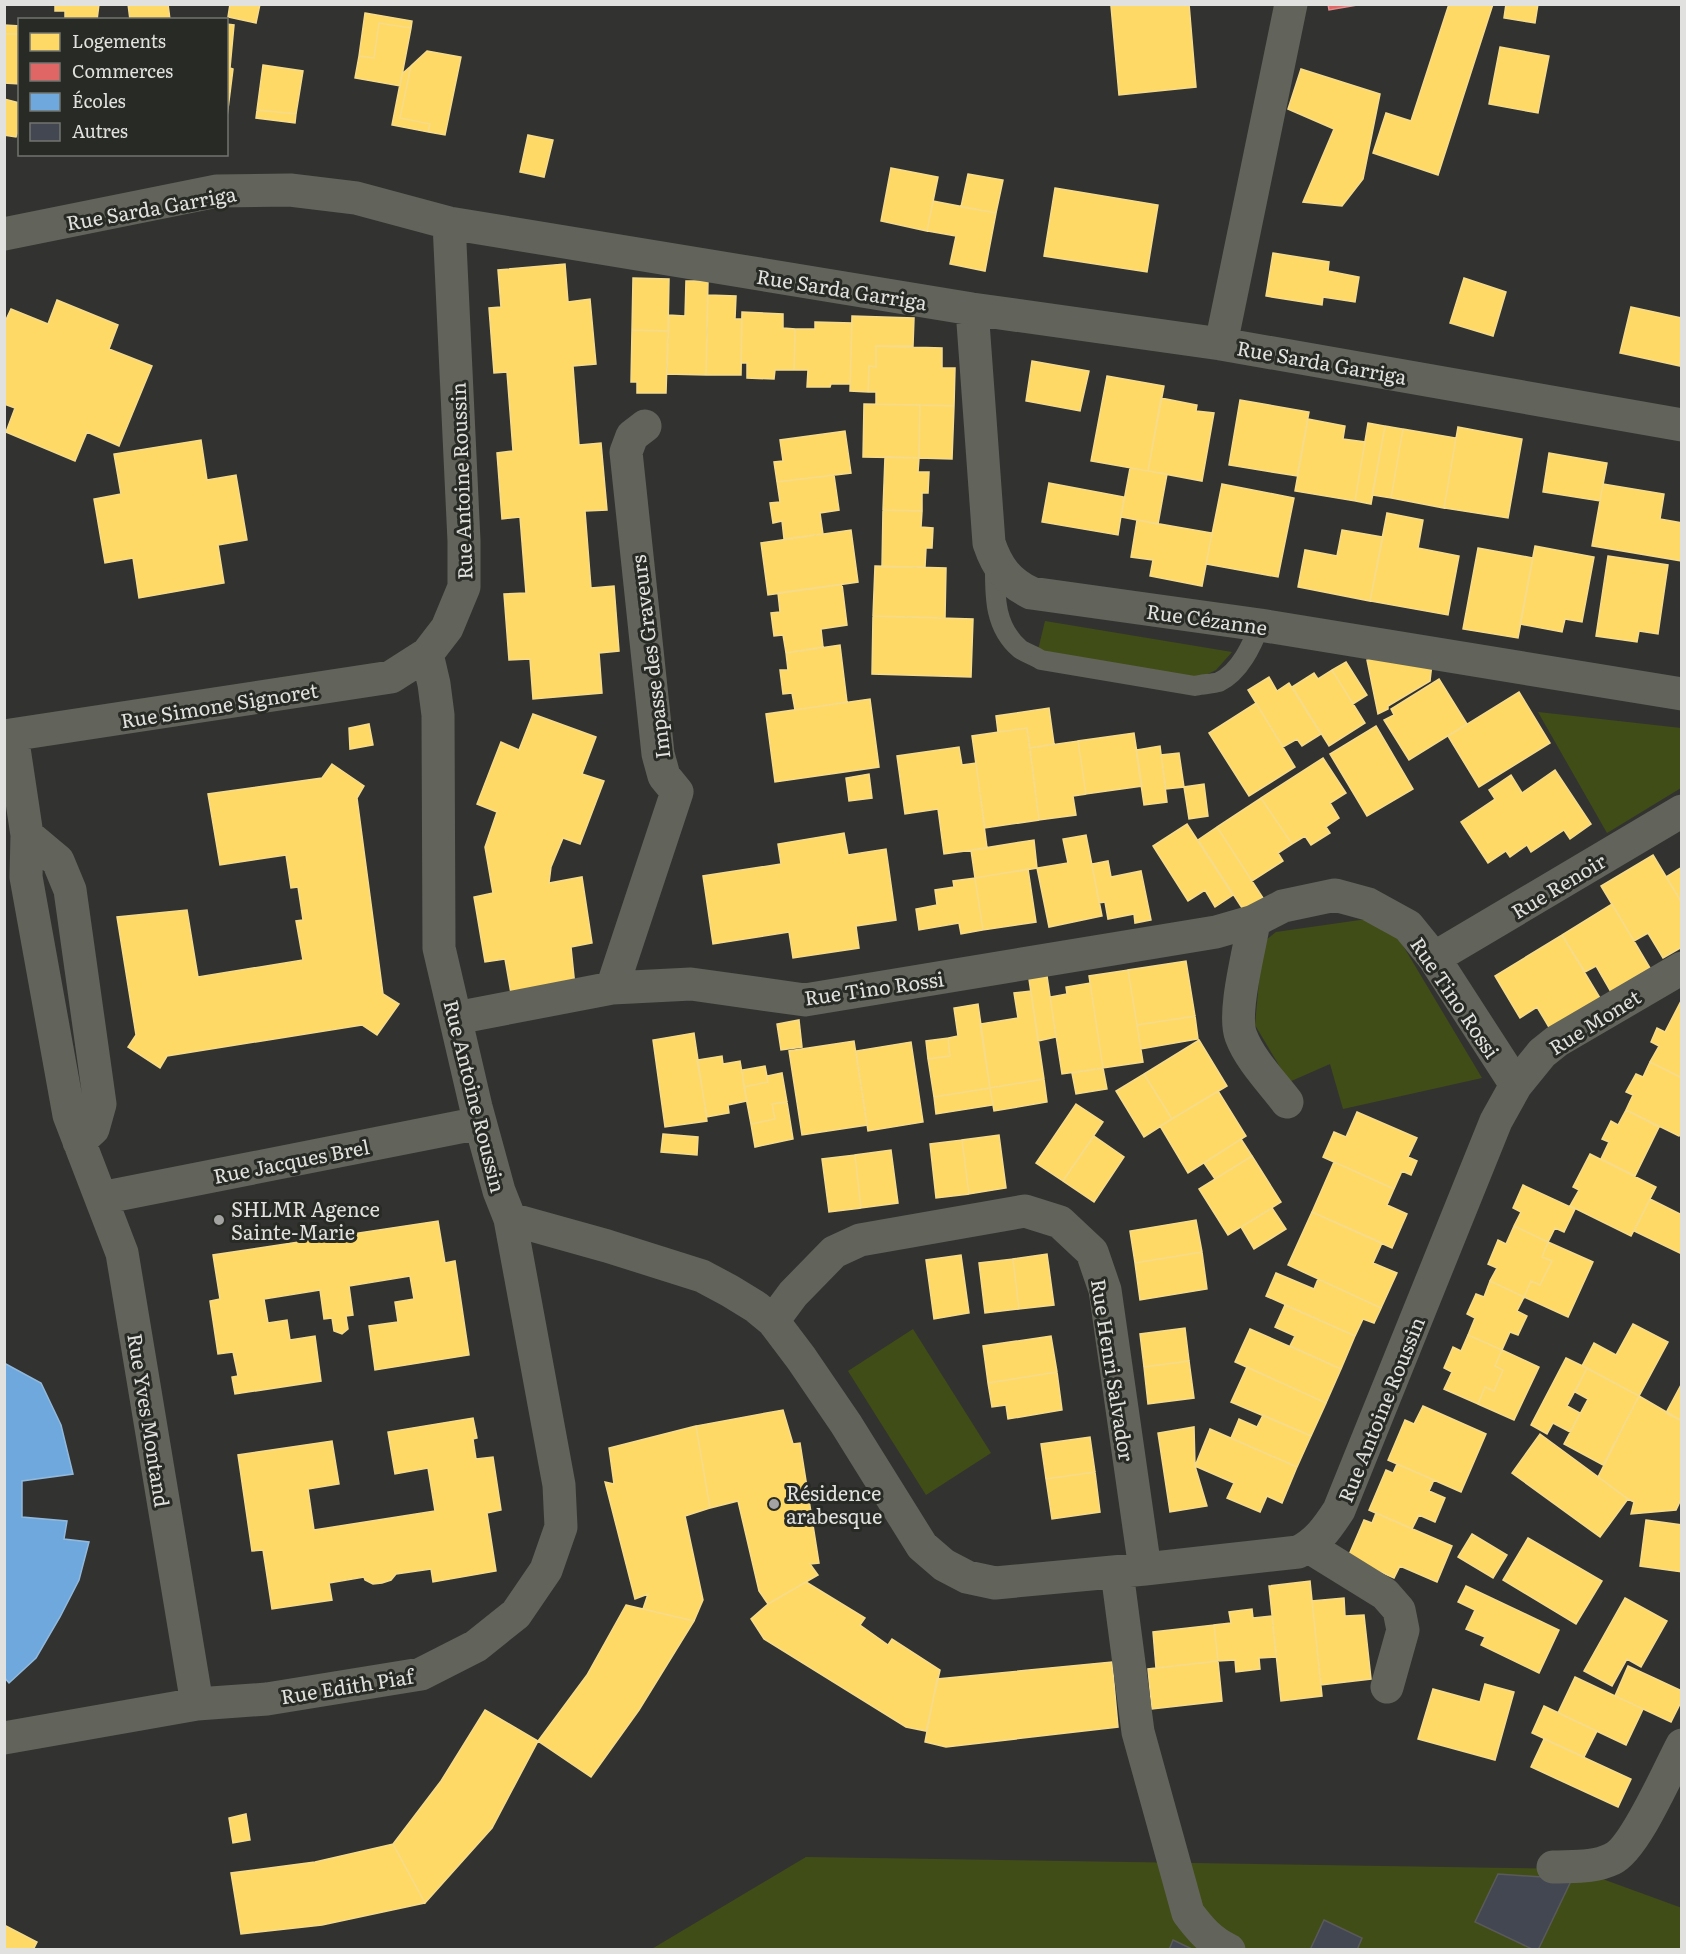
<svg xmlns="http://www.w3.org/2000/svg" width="1686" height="1954" font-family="Literata,serif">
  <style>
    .green { fill: #414d17 }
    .homes { fill: #ffd966; stroke: #f6dc8a; stroke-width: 1.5 }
    .shops { fill: #e06666; stroke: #e08b8a; stroke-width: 1.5 }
    .schools { fill: #6fa8dc; stroke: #91b9dd; stroke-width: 1.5 }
    .building { fill: #434752; stroke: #5a5a5a; stroke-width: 1.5 }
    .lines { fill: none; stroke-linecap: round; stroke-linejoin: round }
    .service { stroke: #62645b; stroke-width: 20 }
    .minor { stroke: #62645b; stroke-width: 33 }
    .poi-dot { fill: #a4a5a2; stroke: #282a25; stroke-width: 2 }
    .labels { text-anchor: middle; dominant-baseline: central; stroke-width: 6; stroke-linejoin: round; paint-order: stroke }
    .street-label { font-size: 20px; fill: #e1e2df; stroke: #282a25 }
    .poi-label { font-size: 20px; fill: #e1e2df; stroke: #282a25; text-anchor: start }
  </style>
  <rect width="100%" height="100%" fill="#323330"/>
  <!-- green -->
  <path class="green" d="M1045,621L1232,652L1216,670L1197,679L1038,650Z
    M1538,712L1681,728V788L1607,833Z
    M1367,919L1396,934L1482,1078L1343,1109L1330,1064L1289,1082L1255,1025L1262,950L1266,940L1276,932Z
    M913,1329L991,1453L926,1495L848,1371Z
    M806,1857L1575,1869L1682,1908L1681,1950H650Z"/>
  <!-- homes -->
  <path class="homes" d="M55,4H99L97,20H65V11H55Z
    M128,4H168L170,20H130Z
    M230,4H260L256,23L228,17Z
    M1122,4H1189L1196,87L1119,95L1111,6Z
    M1449,4H1493L1438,175L1373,153L1386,113L1411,121Z
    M1506,4H1538L1535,23L1504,18Z
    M365,13L412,21L411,28L379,23L374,58L359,56Z
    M379,23L411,28L400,86L355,78L359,56L374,58Z
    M226,24L234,25L230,68L233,69L226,125Z
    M4,25L20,26V34H4Z
    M4,34H20V84L4,83Z
    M1500,47L1549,56L1538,113L1489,104Z
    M427,51L461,57L445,135L428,132L430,124L400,118L411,66Z
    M263,65L303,71L296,114L257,110Z
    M411,66L400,118L430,124L428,132L392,125L402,74Z
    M1301,69L1380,94L1363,179L1342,206L1303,202L1334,129L1288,109Z
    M4,99L20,103V125L16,137L4,135Z
    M257,110L296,114L295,123L256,118Z
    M528,135L553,140L544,177L520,172Z
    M891,168L938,177L927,231L881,221Z
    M968,174L1003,180L996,213L961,207Z
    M1055,188L1158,205L1147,272L1044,256Z
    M933,201L996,213L985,271L950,264L956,236L927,231Z
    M1273,253L1329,262L1328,271L1359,277L1355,302L1323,297L1322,305L1266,296Z
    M565,264L568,302L590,299L596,364L573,366L579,445L601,443L607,510L585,511L591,588L614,586L619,651L599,653L602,693L533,699L530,659L509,660L504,594L526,593L520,517L502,519L497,453L513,451L507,372L494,373L489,308L501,307L498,270Z
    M633,278L669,279L668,331L632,330Z
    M1464,278L1506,292L1493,336L1450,323Z
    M686,281H708L706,375L667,374L669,315L685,316Z
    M708,295L736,296L735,319H742L741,375H706Z
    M57,300L118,325L109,349L152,366L119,446L87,432L75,461L6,432L15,408L4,404V324L11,309L48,324Z
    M1631,307L1682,318L1680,366L1620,353Z
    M742,312L783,314V328L795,329L794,370H775L774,379L747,378V363H741Z
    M852,316L914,318L913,346H876V367L869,366L868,392L850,391Z
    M815,322L852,323L850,384H831L830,387H807L808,370H794L795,329H815Z
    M632,330L668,331L666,393H637V382H631Z
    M876,346L942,348V368H955L954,406L876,404V392H868L869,366L876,367Z
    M1032,361L1089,371L1080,411L1026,401Z
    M1107,376L1164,386L1148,471L1091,461Z
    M1161,398L1197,405L1196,411L1214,413L1202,481L1148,471Z
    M1240,400L1309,412L1297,476L1229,465Z
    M864,404L920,405L919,458L863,457Z
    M920,405L954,406L952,459L919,458Z
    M1308,419L1345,426L1343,439L1365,442L1355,501L1295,491Z
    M1368,423L1385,426L1371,504L1355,501Z
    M1385,426L1403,429L1391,498L1372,495Z
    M1458,427L1522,439L1508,518L1444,508Z
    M1403,429L1456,438L1444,508L1391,498Z
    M845,431L851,473L777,482L774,462L783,461L780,440Z
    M201,440L207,480L236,475L247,540L218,545L224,583L139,598L133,558L105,563L94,499L121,494L114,454Z
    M1549,453L1607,463L1600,501L1543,492Z
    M885,457L919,458L918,472H929L928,493H922V511L883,510Z
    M1130,468L1167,474L1158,524L1121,517Z
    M834,475L839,510L820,513L823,534L784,539L782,521L773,523L770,503L780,502L777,482Z
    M1049,483L1124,497L1118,535L1042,522Z
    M1222,484L1294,498L1278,577L1206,564Z
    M1603,484L1664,494L1660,519L1682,523V561L1592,546Z
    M883,510L922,511L921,527L933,528L932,548H926L925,567H882Z
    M1387,513L1423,520L1418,548L1459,556L1448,615L1370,601Z
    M1137,520L1212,533L1202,586L1150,576L1153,560L1131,557Z
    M851,530L858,582L768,595L761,543Z
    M1342,530L1383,537L1370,601L1298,587L1305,550L1337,556Z
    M1535,546L1594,557L1582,622L1565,619L1562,632L1520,624Z
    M1478,548L1533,558L1518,638L1463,629Z
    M1608,556L1668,565L1658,634L1639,631L1637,642L1596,636Z
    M875,566L946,568L945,618L873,616Z
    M842,584L847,625L821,629L823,647L786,653L783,635L774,636L771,613L780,612L778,593Z
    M873,616L973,619L971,677L872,674Z
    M840,645L847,702L795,710L792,693L783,694L780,670H788L786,653Z
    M1393,656L1432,663L1430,681L1388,706V709L1378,714L1367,660Z
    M1346,662L1367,695L1353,704L1332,670Z
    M1332,670L1365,723L1329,746L1292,687L1314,673L1318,679Z
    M1269,677L1277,691L1289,683L1321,734L1302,746L1297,739L1283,747L1248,690Z
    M1439,679L1467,724L1409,760L1384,720L1394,715L1391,709Z
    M1519,692L1550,743L1479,787L1448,736Z
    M870,699L879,767L775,782L766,714Z
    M1256,703L1295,767L1249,796L1209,733Z
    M1049,708L1054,744L1030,748L1027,728L998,732L996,716Z
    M533,714L596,737L582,774L604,781L580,844L563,838L551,867L549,883L582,877L592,943L571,947L575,987L512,999L505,959L485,962L474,897L493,893L485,847L497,812L477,804L501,742L519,750Z
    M369,724L373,745L350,749L349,728Z
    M1376,726L1413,789L1367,816L1330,754Z
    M1027,728L1039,820L985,828L972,736Z
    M1134,733L1142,786L1086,794L1078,741Z
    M1078,741L1086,794L1073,796L1076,815L1039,820L1030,748Z
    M1160,746L1167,802L1144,805L1136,750Z
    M959,747L962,765L976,763L987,848L944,854L938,809L905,814L897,756Z
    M1179,753L1184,787L1166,789L1161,755Z
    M1323,758L1346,793L1330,803L1339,818L1326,827L1330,833L1311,845L1305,836L1292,844L1261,798Z
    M332,764L364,786L357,798L383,994L399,1004L377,1035L362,1025L167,1056L160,1068L128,1047L136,1035L117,917L187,910L198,977L303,960L296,921L303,920L298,887L291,888L286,855L220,865L208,794L322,778Z
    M1555,770L1591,824L1570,839L1564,830L1531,852L1527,845L1510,857L1506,851L1488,863L1461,822L1495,799L1489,790L1511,775L1522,793Z
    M869,774L872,798L849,801L846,778Z
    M1204,784L1208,816L1189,819L1184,787Z
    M1261,798L1292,844L1278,853L1283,861L1252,881L1217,827Z
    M1187,824L1233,895L1215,907L1205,890L1188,901L1153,846Z
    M1217,827L1263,898L1244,911L1198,840Z
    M844,833L848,855L886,849L896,920L856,926L859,948L793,958L789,932L713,944L703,876L781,864L778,844Z
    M1086,835L1102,916L1049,927L1037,868L1068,863L1063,839Z
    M1034,840L1037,868L975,878L971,850Z
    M1653,855L1682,903V947L1663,958L1648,933L1634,941L1601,886Z
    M1108,861L1111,877L1141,871L1151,920L1135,923L1134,914L1108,919L1105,902L1099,903L1092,864Z
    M1682,867V903L1666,877Z
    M1028,869L1036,922L983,930L975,878Z
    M975,878L983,930L961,934L959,923L919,930L916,909L937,905L935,890L954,887L953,881Z
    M1612,904L1650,968L1611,992L1596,966L1585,972L1562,935Z
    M1562,935L1600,998L1550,1029L1537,1007L1520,1018L1495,976Z
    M1186,961L1195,1016L1137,1025L1128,970Z
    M1128,970L1143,1062L1103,1068L1089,976Z
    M1047,976L1056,1037L1038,1041L1029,979Z
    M1090,983L1103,1068L1062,1074L1050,997L1067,994L1066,987Z
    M1031,991L1044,1079L990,1088L980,1024L1018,1018L1014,993Z
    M1682,999V1078L1650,1062L1659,1046L1651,1042L1657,1028L1665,1032Z
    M978,1004L990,1088L934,1097L928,1059L950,1056L948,1038L958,1036L954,1008Z
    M1195,1016L1198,1039L1141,1049L1137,1025Z
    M799,1020L802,1047L781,1050L777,1024Z
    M694,1033L707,1121L665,1127L653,1040Z
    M948,1038L950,1056L928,1059L926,1041Z
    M1199,1040L1227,1086L1172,1119L1144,1074Z
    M854,1041L867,1125L802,1135L789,1051Z
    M911,1042L923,1122L868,1131L856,1051Z
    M722,1056L723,1064L740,1061L747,1101L728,1105L729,1113L707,1117L697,1060Z
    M1650,1062L1682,1078V1130L1679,1136L1626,1110L1633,1095L1626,1092L1636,1074L1643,1077Z
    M765,1066L768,1082L744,1087L742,1070Z
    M1103,1068L1107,1089L1076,1094L1072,1073Z
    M782,1073L787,1102L772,1104L775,1119L751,1124L744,1087L768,1082L767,1076Z
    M1144,1074L1172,1119L1144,1137L1116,1091Z
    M1044,1079L1047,1102L994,1111L990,1088Z
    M990,1088L993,1105L936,1114L934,1097Z
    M1218,1091L1246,1136L1188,1173L1160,1126Z
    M787,1102L793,1139L755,1147L751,1124L775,1119L772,1104Z
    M1076,1104L1103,1122L1063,1181L1036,1163Z
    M1626,1110L1659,1127L1635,1176L1601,1159L1609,1142L1602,1139L1611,1121L1618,1125Z
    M1357,1112L1417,1138L1408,1157L1417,1161L1411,1175L1402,1171L1394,1189L1323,1157L1334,1132L1346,1137Z
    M663,1134L698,1137L697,1155L661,1152Z
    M999,1135L1006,1188L969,1194L962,1140Z
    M1094,1136L1124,1157L1094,1202L1063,1181Z
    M1241,1139L1252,1156L1215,1179L1204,1163Z
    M962,1140L969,1194L936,1198L930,1144Z
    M891,1150L898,1203L861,1208L855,1155Z
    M1590,1154L1656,1187L1631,1236L1570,1206L1579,1190L1573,1187Z
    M855,1155L861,1208L829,1212L822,1159Z
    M1252,1156L1281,1202L1228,1235L1199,1189Z
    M1334,1162L1394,1189L1387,1205L1407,1214L1392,1248L1312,1212Z
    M1523,1185L1575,1209L1564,1232L1555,1228L1548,1242L1514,1226L1521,1212L1513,1208Z
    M1650,1199L1682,1215V1254L1634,1231Z
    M1272,1208L1286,1229L1254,1249L1241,1227Z
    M1312,1212L1382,1243L1373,1263L1397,1273L1381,1308L1288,1265Z
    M1196,1220L1202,1252L1135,1263L1130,1231Z
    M438,1221L445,1263L455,1261L469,1355L375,1370L369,1326L398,1322L395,1302L414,1299L410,1276L349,1286L353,1315L346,1316L348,1329L342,1334L334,1331L332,1318L324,1319L320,1290L264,1299L268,1323L287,1320L290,1340L315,1336L321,1381L235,1394L232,1377L238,1376L233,1352L218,1354L210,1301L220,1299L213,1255Z
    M1514,1226L1548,1242L1542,1257L1552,1261L1540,1285L1531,1281L1524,1297L1490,1281L1497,1268L1488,1264L1498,1240L1506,1244Z
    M1548,1242L1593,1262L1568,1317L1524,1297L1531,1281L1540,1285L1552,1261L1542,1257Z
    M1202,1252L1207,1289L1140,1300L1135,1263Z
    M1047,1254L1054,1305L1019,1309L1013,1259Z
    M961,1255L969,1313L934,1319L926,1260Z
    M1013,1259L1019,1309L985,1313L979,1263Z
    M1276,1273L1314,1289L1318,1279L1381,1308L1374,1323L1363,1319L1355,1336L1266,1296Z
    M1490,1281L1524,1297L1517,1311L1527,1316L1518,1335L1510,1332L1502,1350L1468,1335L1475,1318L1467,1314L1476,1294L1484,1297Z
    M1285,1305L1355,1336L1341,1369L1290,1346L1295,1336L1275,1327Z
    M1633,1324L1668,1342L1639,1396L1582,1366L1594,1343L1616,1355Z
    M1185,1328L1189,1361L1144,1367L1140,1334Z
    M1250,1329L1341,1369L1326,1403L1235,1362Z
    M1468,1335L1502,1350L1495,1366L1503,1370L1494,1391L1485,1387L1478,1404L1444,1389L1452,1372L1444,1368L1453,1347L1461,1351Z
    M1051,1336L1057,1372L988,1383L983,1346Z
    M1502,1350L1539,1367L1514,1420L1478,1404L1485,1387L1494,1391L1503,1370L1495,1366Z
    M1566,1358L1587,1368L1567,1406L1580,1413L1570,1432L1553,1423L1547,1434L1531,1425Z
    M1189,1361L1194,1398L1148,1404L1144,1367Z
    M1247,1367L1326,1403L1311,1436L1231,1402Z
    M1587,1368L1639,1396L1603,1465L1564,1444L1588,1399L1575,1392Z
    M1057,1372L1062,1410L1008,1419L1006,1405L992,1407L988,1383Z
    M1682,1383V1421L1666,1413Z
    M1639,1396L1682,1421V1497L1676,1510L1631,1514L1634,1502L1628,1499L1598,1477Z
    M1423,1406L1486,1434L1461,1492L1388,1460L1405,1420L1414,1424Z
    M783,1410L793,1444L800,1443L819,1563L810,1564L818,1575L768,1604L759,1591L738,1501L710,1508L696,1426Z
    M1263,1415L1311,1436L1297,1467L1231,1438L1239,1419L1257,1427Z
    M473,1418L477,1438L473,1439L476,1459L493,1457L501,1510L487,1513L496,1571L433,1582L431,1569L396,1574L391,1580L382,1583L373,1584L365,1580L364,1577L329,1583L332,1600L272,1609L263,1550L252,1551L238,1455L332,1441L339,1484L308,1489L314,1530L435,1511L428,1468L395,1474L388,1432Z
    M696,1426L710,1508L685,1516L703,1600L694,1621L643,1609L648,1594L635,1599L605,1482L614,1484L609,1448Z
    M1194,1427L1195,1466L1207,1506L1170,1512L1158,1433Z
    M1210,1429L1297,1467L1282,1503L1267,1496L1260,1512L1227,1498L1234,1483L1195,1466Z
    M1540,1434L1628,1499L1600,1537L1512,1473Z
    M1090,1437L1095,1472L1046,1479L1041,1444Z
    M1397,1464L1434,1480L1429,1491L1445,1498L1435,1522L1419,1515L1412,1529L1369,1510L1386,1470L1393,1473Z
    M1095,1472L1100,1512L1052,1519L1046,1479Z
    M1376,1513L1452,1546L1437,1582L1400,1566L1394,1578L1348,1557L1364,1520L1372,1523Z
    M1646,1520L1682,1525V1572L1640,1566Z
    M1472,1534L1507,1555L1493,1578L1458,1557Z
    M1528,1538L1602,1581L1576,1624L1503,1580Z
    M1310,1581L1322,1696L1281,1701L1269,1586Z
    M806,1582L865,1618L860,1625L888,1645L892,1639L940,1670L926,1731L906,1727L764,1639L751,1619L768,1604Z
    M1466,1586L1559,1630L1539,1673L1481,1645L1485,1637L1466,1629L1475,1610L1458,1602Z
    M1344,1598L1345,1616L1364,1615L1371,1679L1321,1685L1312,1601Z
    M1625,1598L1667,1621L1641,1667L1627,1659L1612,1686L1584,1671Z
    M626,1605L694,1621L639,1710L591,1777L538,1741L587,1675Z
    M1252,1609L1253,1618L1272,1616L1276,1657L1259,1658L1260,1669L1236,1672L1235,1660L1218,1661L1214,1625L1231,1623L1229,1612Z
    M1214,1625L1218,1661L1156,1668L1153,1632Z
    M1218,1661L1222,1701L1152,1709L1148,1669Z
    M1112,1662L1118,1727L946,1747L925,1742L937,1679Z
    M1628,1666L1682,1691V1700L1671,1722L1615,1696Z
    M1575,1677L1643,1709L1626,1745L1558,1713Z
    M1485,1684L1514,1692L1495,1760L1418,1739L1433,1689L1480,1702Z
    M1544,1706L1597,1731L1584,1757L1532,1733Z
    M485,1710L538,1741L492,1828L425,1903L393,1844L441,1781Z
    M1544,1739L1631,1779L1618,1807L1531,1767Z
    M246,1814L250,1840L233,1843L229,1818Z
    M393,1844L425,1903L322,1925L241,1934L231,1873L315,1862Z
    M4,1925L37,1942L33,1950H4Z"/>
  <!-- shops -->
  <path class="shops" d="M1328,4H1363L1329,10Z"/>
  <!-- schools -->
  <path class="schools" d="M4,1363L41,1383L61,1425L73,1474L22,1481V1517L67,1521L64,1539L89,1542L79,1580L60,1617L36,1658L9,1683L4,1677Z"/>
  <!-- building -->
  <path class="building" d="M1498,1874L1572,1879L1538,1950H1534L1475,1922Z
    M1324,1920L1362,1938L1357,1950H1310Z
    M1173,1940L1194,1950H1169Z"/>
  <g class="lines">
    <!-- service -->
    <path class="service" d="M995,562C995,593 993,626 1020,649C1026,653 1035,656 1041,660L1195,686C1202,684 1212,684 1219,682C1240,672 1252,645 1260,625"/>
    <!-- minor -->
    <path class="minor" d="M4,234L217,191L290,190L356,198L449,223L972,309L1221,344L1682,425
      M972,309L989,543C997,567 1008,582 1031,593L1260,625L1682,694
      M1221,344L1291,4
      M12,735L27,835L26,877L69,1115L122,1253L197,1704
      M4,736L391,677L427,654L447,628L464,587V541L449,223
      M27,835L58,861L70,890L100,1104L93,1129L79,1142
      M1254,921C1250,948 1232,1013 1241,1036C1250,1060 1272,1082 1287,1102
      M1434,958L1682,811
      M612,988L677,792L664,776L658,754L626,452L632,436L645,426
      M456,1018L612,988L691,984L805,1000L1216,932L1254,921L1283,906L1335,895L1368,904L1408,926L1434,958L1516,1085
      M101,1198L480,1123
      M510,1219L607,1246L702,1276L730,1291L756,1307L773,1321L801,1358L846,1424L922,1546L944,1565L967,1577L995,1583L1145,1569L1298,1552C1317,1543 1328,1527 1339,1510L1496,1121L1516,1085L1542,1053L1557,1041L1682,968
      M773,1321L793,1294L834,1252L860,1240L1025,1211L1060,1222L1092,1252L1105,1290L1145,1569
      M1309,1547L1385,1594L1399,1610L1403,1630L1387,1687
      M1117,1572L1138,1732L1188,1913C1200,1929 1211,1942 1229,1950
      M4,1738L197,1704L267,1699L421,1674L476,1646L516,1614L546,1570L561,1527L559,1485L510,1219L499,1191L476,1107L439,948L438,715L434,684L427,654
      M1553,1867C1572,1866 1594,1868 1612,1859C1635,1849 1669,1769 1682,1745"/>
  </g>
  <!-- markers -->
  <g class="poi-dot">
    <circle cx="219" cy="1220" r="6"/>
    <circle cx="774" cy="1504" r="6"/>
  </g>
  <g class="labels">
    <!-- street labels -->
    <g class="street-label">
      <text transform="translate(151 207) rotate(-10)">Rue Sarda Garriga</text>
      <text transform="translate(842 288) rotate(9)">Rue Sarda Garriga</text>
      <text transform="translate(1322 361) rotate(10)">Rue Sarda Garriga</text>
      <text transform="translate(460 481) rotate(-92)">Rue Antoine Roussin</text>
      <text transform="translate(1207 618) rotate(8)">Rue Cézanne</text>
      <text transform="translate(649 657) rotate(-97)">Impasse des Graveurs</text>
      <text transform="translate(219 704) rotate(-9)">Rue Simone Signoret</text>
      <text transform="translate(1558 885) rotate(-31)">Rue Renoir</text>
      <text transform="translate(874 987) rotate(-8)">Rue Tino Rossi</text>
      <text transform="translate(1456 997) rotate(56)">Rue Tino Rossi</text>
      <text transform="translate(1594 1021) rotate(-32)">Rue Monet</text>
      <text transform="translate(476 1096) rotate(76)">Rue Antoine Roussin</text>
      <text transform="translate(291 1160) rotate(-11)">Rue Jacques Brel</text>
      <text transform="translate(1114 1370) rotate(81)">Rue Henri Salvador</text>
      <text transform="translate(1380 1409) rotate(-68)">Rue Antoine Roussin</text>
      <text transform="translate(150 1420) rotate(81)">Rue Yves Montand</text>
      <text transform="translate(347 1685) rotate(-9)">Rue Edith Piaf</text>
    </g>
    <!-- poi labels -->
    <g class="poi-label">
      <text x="231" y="1208">SHLMR Agence<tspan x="231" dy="23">Sainte-Marie</tspan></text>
      <text x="786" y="1492">Résidence<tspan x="786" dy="23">arabesque</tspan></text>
    </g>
  </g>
  <!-- border -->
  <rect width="1686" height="1954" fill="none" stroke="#e1e2df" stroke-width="12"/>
  <!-- legend -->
  <rect x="18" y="18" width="210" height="138" fill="#282a25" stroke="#72746f" stroke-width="1.5"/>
  <rect x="30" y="33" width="30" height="18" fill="#ffd966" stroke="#72746f" stroke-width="1.5"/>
  <text x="72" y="48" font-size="18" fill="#e1e2df">Logements</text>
  <rect x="30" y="63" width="30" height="18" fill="#e06666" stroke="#72746f" stroke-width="1.5"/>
  <text x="72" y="78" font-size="18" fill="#e1e2df">Commerces</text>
  <rect x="30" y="93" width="30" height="18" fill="#6fa8dc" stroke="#72746f" stroke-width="1.5"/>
  <text x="72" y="108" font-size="18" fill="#e1e2df">Écoles</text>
  <rect x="30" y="123" width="30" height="18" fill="#434752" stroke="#72746f" stroke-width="1.5"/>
  <text x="72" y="138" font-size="18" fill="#e1e2df">Autres</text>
</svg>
